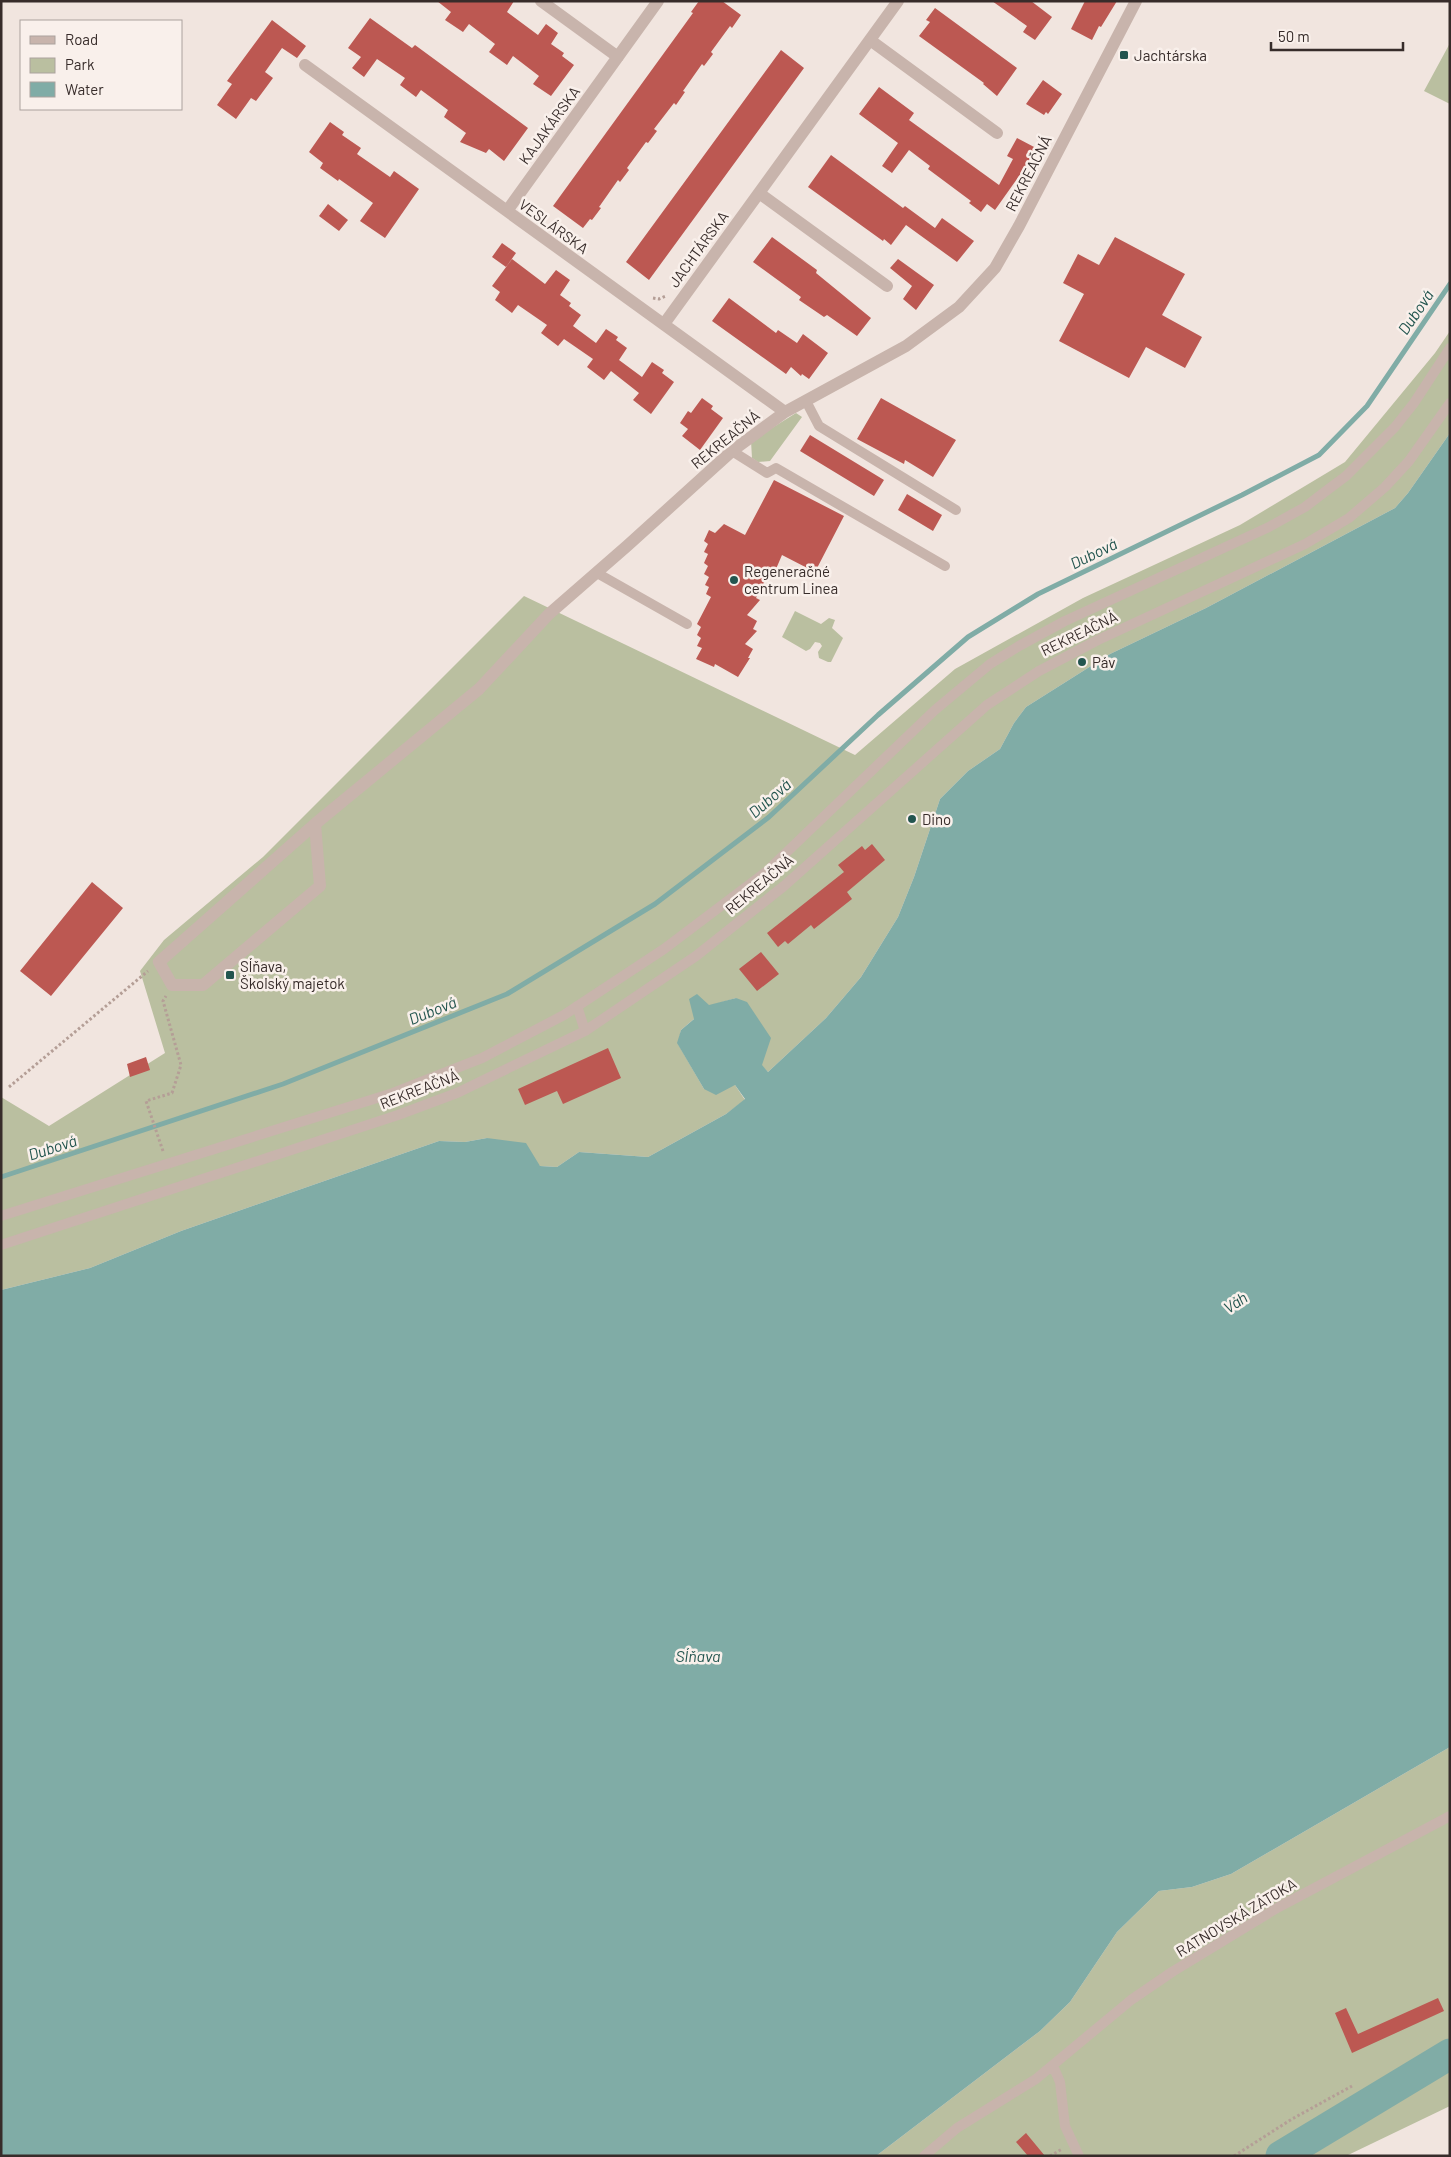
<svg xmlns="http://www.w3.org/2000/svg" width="1451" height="2157" font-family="Barlow,sans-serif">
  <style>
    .green { fill: #babfa0 }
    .water { fill: #80aca6 }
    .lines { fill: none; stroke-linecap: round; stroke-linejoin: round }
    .stream { stroke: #80aca6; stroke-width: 5 }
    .river { stroke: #80aca6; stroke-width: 31 }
    .building { fill: #bc5852 }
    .path { stroke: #b49e96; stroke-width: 3; stroke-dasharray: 2.5 2.5; stroke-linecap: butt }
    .service { stroke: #c8b4ac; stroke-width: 10 }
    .minor { stroke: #c8b4ac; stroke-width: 12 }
    .poi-dot { fill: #23554f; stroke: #f9f0eb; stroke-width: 2 }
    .labels { text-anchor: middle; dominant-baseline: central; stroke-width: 5; stroke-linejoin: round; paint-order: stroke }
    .poi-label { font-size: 15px; fill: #372c2a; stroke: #f9f0eb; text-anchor: start }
    .street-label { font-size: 15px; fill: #372c2a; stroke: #f9f0eb }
    .water-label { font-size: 16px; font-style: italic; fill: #23554f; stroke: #f9f0eb }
  </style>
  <rect width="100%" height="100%" fill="#f1e5df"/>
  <!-- green -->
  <path class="green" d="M1450,43V104L1424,91Z
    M1450,331V433L1408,493L1395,508L1206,608L1110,654L1026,707L1014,723L1000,749L968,771L940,799L914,877L898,917L861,977L826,1018L768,1072L762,1066L736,998L709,1006L681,1030L678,1044L704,1089L735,1085L745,1100L726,1114L648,1157L579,1152L557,1167L540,1166L487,1138L465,1142L439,1141L181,1231L90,1268L1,1290V1097L49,1126L165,1053L140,971L164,940L263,857L524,596L855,755L955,669L1083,598L1240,525L1345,462L1435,353Z
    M796,413L802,417L770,461L758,462L752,458L751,441Z
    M795,611L821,624L829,618L835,620L832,628L843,638L831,662H828L819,658L818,652L822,646L820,643L815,642L810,649L806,651L782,637Z
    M1450,1747V2106L1346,2156H876L1040,2031L1070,2002L1117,1932L1159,1891L1192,1887L1231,1874Z"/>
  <!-- water -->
  <path class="water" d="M1450,433V1747L1231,1874L1192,1887L1159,1891L1117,1932L1070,2002L1040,2031L876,2156H1V1290L90,1268L181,1231L439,1141L465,1142L487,1138L526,1143L540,1166L557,1167L579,1152L648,1157L726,1114L745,1099L735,1085L716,1095L704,1089L677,1043L681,1030L694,1019L689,999L697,994L709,1005L736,998L747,1002L771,1038L762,1065L768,1072L826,1018L861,977L898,917L914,877L940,799L968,771L1000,749L1014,723L1026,707L1110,654L1206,608L1395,508L1408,493Z"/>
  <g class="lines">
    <!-- stream -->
    <path class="stream" d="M1,1177L283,1084L507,994L655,904L769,817L878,715L968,637L1038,594L1242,495L1319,455L1367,406L1450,284"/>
    <!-- river -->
    <path class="river" d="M1281,2156L1450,2054"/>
  </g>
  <!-- building -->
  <path class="building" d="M437,1H514L507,12L538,35L546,24L558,33L551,44L564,53L562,56L574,65L551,96L533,84L539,76L513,56L507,65L489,52L495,44L469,24L463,32L445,20L451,12Z
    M699,1H722L741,15L732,28L730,26L711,52L713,54L704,66L702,64L683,91L685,92L676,105L674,103L654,129L657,131L648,143L646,142L627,168L629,170L620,182L618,180L599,207L601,208L592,220L590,219L583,228L553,206L693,13L691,12Z
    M992,1H1031L1052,17L1035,40L1023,32L1027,26Z
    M1085,1H1117L1101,27L1099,26L1092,40L1071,29Z
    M935,8L1017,68L997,96L983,84L984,83L919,36L930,22L926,20Z
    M370,18L412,48L415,45L528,128L504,161L489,149L486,153L460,142L466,133L444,117L448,110L421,90L416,97L400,85L405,78L377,59L364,77L352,68L361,57L348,48Z
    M272,20L306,46L297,58L282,48L265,72L273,78L256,101L251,98L236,119L217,105L232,84L227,81Z
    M781,50L804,68L649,280L626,262Z
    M1043,80L1062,94L1048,114L1046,112L1044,115L1026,104Z
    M879,87L914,113L909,120L999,185L1013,159L1007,156L1017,138L1036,148L1024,169L995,210L987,204L981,212L969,203L971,201L928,169L930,166L909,150L892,173L882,166L898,143L859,114Z
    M330,122L344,132L342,135L361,148L357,154L390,177L394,171L419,189L385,238L360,221L373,203L339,179L338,181L320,168L323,163L309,152Z
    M831,155L903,208L905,206L935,228L942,218L974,241L957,262L906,225L891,245L884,239L883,241L808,187Z
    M328,204L348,220L339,231L319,216Z
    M772,237L817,270L816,273L871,318L857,336L827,315L824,317L799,300L801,297L753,262Z
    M1115,237L1185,274L1162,315L1202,337L1185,368L1146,347L1129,378L1059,341L1084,294L1063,283L1078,254L1099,265Z
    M502,243L516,253L506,267L492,257Z
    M512,259L545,284L556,270L570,280L560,295L571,303L569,306L581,315L573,326L596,343L606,329L618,337L616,340L627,348L619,360L642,377L652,362L664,370L662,373L674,382L651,414L633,400L639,393L611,371L604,380L587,367L593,359L564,339L558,346L541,333L547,325L518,305L512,313L495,300L500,292L492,286Z
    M898,259L934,285L916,310L903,299L912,286L890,268Z
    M729,298L776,333L778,330L797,343L803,334L828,353L809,379L802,374L801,376L791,367L786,374L712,321Z
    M702,398L713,406L711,409L723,418L700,450L682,436L688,429L680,423L688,411L691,413Z
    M881,398L956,440L933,477L905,460L904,464L857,439Z
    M810,435L884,480L874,496L800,451Z
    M774,480L844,516L815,572L782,555L773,576L769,573L756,598L760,600L747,615L757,621L753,629L757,631L745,644L753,649L748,658H750L738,677L715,664L714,667L696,659L702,648L697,646L701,638L697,635L701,627L697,624L711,597L706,594L709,587L705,585L709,577L704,574L708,566L704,563L708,554L704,552L708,544L704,541L709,530L715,533L724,524L745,535Z
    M907,494L942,515L933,531L898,510Z
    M872,844L885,860L847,892L852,899L814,929L811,925L788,944L785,941L778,947L767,933L844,872L838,865L862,846L865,850Z
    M92,882L123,908L51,996L20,971Z
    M761,952L779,974L757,991L739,969Z
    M608,1048L621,1078L563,1104L557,1091L525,1105L518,1089Z
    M146,1057L150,1070L130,1077L127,1064Z
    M1438,1998L1444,2011L1352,2053L1335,2013L1346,2008L1358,2034Z
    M1026,2133L1045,2156H1028L1016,2142Z"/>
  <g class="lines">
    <!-- path -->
    <path class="path" d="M653,298L659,299L666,296
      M9,1087L148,971
      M163,1151L146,1101L172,1093L181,1065L163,1001L166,996
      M1050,2156L1062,2149
      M1234,2156L1292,2119L1352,2086"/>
    <!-- service -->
    <path class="service" d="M806,401L819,426L956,510
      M732,451L767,473L776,468L945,566
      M597,573L687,624
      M577,1006L585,1031
      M1,1216L393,1093L482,1058L564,1015L664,949L766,872L935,710L990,664L1019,646L1065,621L1269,527L1305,507L1326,491L1346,476L1395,427L1414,403L1450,348
      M1,1245L398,1115L457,1093L585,1031L696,956L784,886L987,705L1039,671L1098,640L1305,544L1349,518L1385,487L1409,461L1450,403
      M1053,2066L1060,2082L1065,2126L1079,2156
      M924,2156L957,2128L1036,2079L1131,2000L1172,1972L1277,1908L1450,1816"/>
    <!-- minor -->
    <path class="minor" d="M541,1L618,57
      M870,40L997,133
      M305,65L785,412
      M759,193L887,286
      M507,211L658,1
      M664,324L898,1
      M315,824L320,886L203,985H172L159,962L315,824L479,689L549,614L627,546L732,451L785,412L906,346L959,307L995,268L1019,226L1136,1"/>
  </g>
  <!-- markers -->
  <g class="poi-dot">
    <rect x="1119" y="50" width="10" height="10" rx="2.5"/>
    <circle cx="734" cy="580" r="5"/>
    <circle cx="1082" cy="662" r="5"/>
    <circle cx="912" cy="819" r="5"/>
    <rect x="225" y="970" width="10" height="10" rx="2.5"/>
  </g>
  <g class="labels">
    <!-- poi labels -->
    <g class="poi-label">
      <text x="1134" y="55">Jachtárska</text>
      <text x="744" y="571">Regeneračné<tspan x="744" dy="17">centrum Linea</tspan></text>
      <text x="1092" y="662">Páv</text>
      <text x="922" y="819">Dino</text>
      <text x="240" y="966">Sĺňava,<tspan x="240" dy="17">Školský majetok</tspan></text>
    </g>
    <!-- street labels -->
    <g class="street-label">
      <text transform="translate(549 125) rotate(-54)">KAJAKÁRSKA</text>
      <text transform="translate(1028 173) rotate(-63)">REKREAČNÁ</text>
      <text transform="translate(554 226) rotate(36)">VESLÁRSKA</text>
      <text transform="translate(698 249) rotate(-54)">JACHTÁRSKA</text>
      <text transform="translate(725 439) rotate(-39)">REKREAČNÁ</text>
      <text transform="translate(1079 633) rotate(-26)">REKREAČNÁ</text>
      <text transform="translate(759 884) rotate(-40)">REKREAČNÁ</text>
      <text transform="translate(419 1089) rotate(-21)">REKREAČNÁ</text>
      <text transform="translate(1236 1917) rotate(-31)">RATNOVSKÁ ZÁTOKA</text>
    </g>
    <!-- water labels -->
    <g class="water-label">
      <text transform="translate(1415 312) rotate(-56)">Dubová</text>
      <text transform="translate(1093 553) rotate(-26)">Dubová</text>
      <text transform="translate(769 798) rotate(-41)">Dubová</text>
      <text transform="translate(432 1010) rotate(-22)">Dubová</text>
      <text transform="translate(52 1147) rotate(-18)">Dubová</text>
      <text transform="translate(1235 1302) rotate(-33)">Váh</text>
      <text x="698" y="1655">Sĺňava</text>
    </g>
  </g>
  <!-- border -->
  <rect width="1451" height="2157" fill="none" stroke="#372c2a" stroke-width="5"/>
  <!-- legend -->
  <rect x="20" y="20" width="162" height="90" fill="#f9f0eb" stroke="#aba29e"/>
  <rect x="30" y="36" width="25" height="8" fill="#c8b4ac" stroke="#aba29e"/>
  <text x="65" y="45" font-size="15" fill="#372c2a">Road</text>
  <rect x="30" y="58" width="25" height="15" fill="#babfa0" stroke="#aba29e"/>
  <text x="65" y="70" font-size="15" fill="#372c2a">Park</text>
  <rect x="30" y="82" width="25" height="15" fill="#80aca6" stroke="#aba29e"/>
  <text x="65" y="95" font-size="15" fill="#372c2a">Water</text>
  <!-- scale -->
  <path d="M1271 42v8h132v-8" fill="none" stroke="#372c2a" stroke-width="2.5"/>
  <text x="1278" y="42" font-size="15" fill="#372c2a" stroke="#f9f0eb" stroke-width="4" paint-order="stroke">50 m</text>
</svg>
